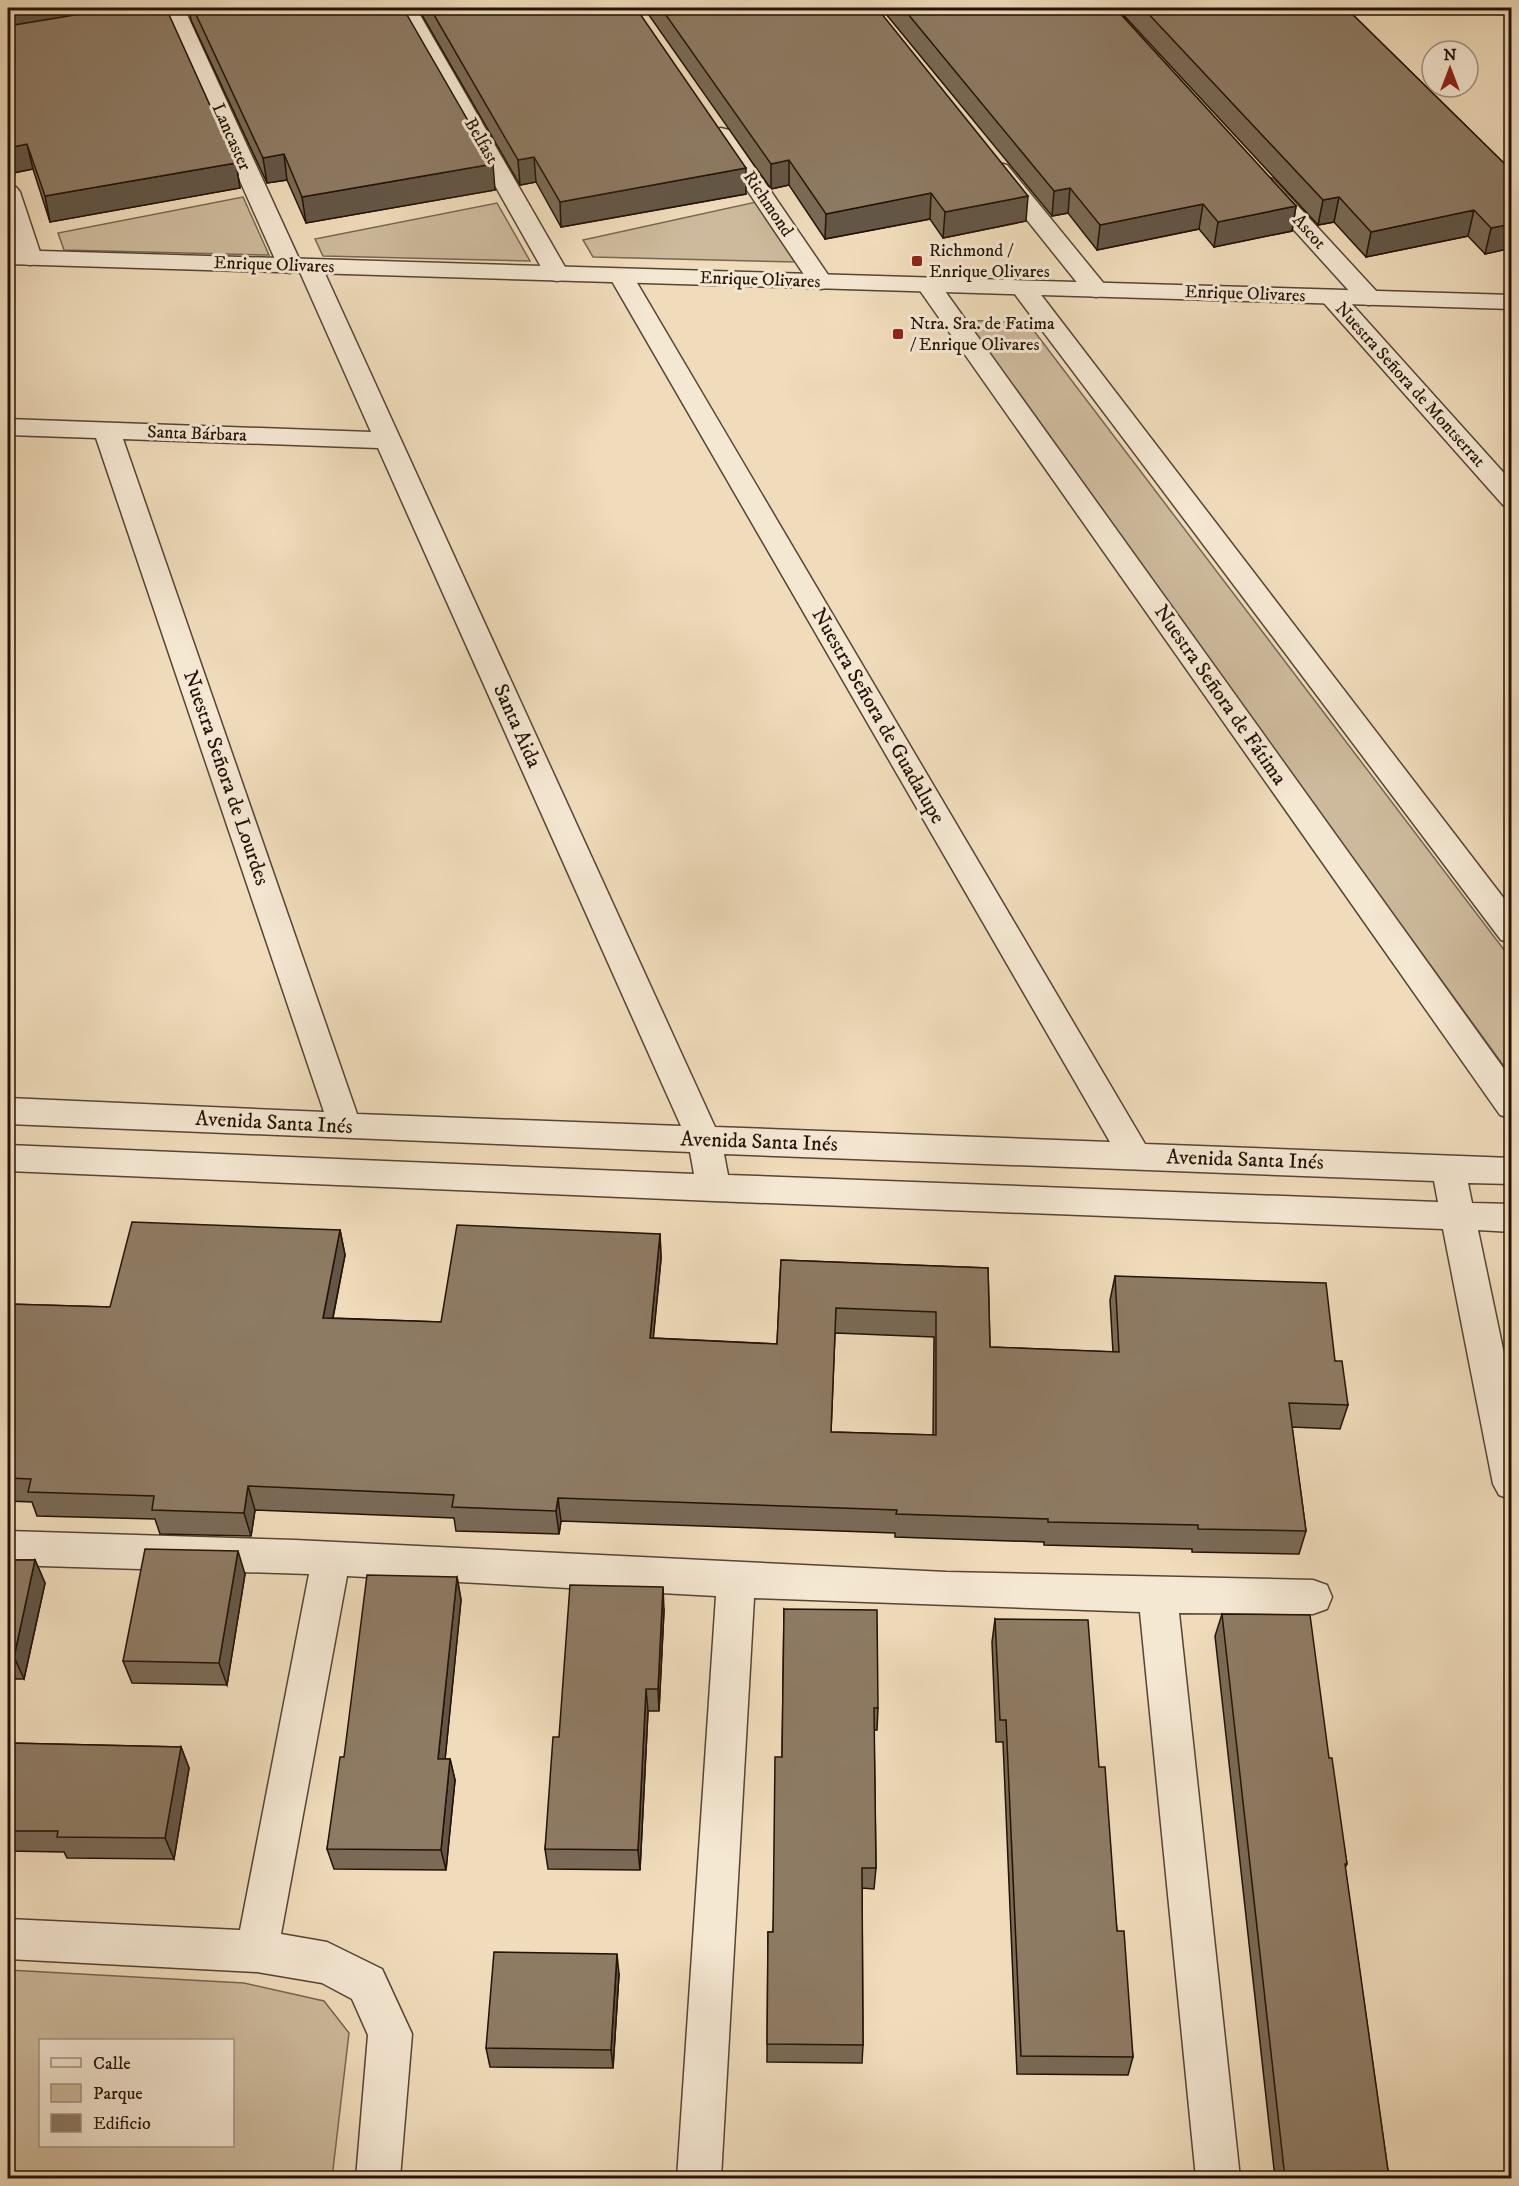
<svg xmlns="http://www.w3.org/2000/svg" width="1519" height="2186" font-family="'IM FELL DW Pica',serif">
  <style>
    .green { fill: #cdba9c; stroke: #786651; stroke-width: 1.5; fill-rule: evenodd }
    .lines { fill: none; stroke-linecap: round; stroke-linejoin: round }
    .minor-casing { stroke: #564433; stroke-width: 3 }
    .tertiary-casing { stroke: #564433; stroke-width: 3 }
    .minor { fill: #f5e8d3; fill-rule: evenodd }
    .tertiary { fill: #f5e8d3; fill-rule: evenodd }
    .wall { fill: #7a6a56; stroke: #231206; stroke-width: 1.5; fill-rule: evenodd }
    .shaded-wall { fill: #635646; stroke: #231206; stroke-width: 1.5 }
    .building { fill: #8e7b64; stroke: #231206; stroke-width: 1.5; fill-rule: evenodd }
    .poi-dot { fill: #8f2418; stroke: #f5e8d3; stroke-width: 2 }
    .labels { text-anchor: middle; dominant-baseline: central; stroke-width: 6; stroke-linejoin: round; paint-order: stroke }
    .far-street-label { font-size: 18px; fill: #231206; stroke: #f5e8d3 }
    .far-poi-label { font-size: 18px; fill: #231206; stroke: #f5e8d3; text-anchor: start }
    .street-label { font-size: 21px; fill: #231206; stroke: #f5e8d3 }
  </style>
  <rect width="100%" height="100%" fill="#f0dcbb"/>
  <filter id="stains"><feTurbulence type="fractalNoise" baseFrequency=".00333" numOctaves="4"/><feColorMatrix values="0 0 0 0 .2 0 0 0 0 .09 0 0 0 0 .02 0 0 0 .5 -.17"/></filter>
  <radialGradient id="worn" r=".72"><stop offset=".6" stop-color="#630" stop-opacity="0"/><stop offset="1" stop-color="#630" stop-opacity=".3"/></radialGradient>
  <!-- green -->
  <path class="green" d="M243,197L269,255L64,250L58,233Z
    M756,202L797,262L593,257L583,240Z
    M497,203L530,261L323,256L315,239Z
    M962,320L1028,323L1511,959V1076Z
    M8,1970L244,1983L324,2001L349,2033L332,2178H8ZM232,2040V2146H40V2040Z"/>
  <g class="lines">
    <!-- minor casing -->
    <g class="minor-casing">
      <path id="minor" d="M163,8H184L301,263L310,260L319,262L322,267L715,1127L1110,1142L609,276L612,271L621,269L630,271L633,276L1145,1144L1512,1158V1184L1468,1183L1472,1203L1512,1204V1232L1478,1230L1512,1392V1500L1499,1495L1493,1484L1443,1229L714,1201L8,1171V1145L694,1174L690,1152L8,1124V1098L324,1112L96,438L8,435V419L371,432L299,270L290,273L281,271L278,266ZM123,439L378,448L681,1126L357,1114ZM724,1154L1434,1181L1438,1202L728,1175Z
        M395,8H416L569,274L566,279L557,281L548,279L545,274Z
        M721,128L729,130L833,282L830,287L821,289L812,287L809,282L710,135L713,130Z
        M999,163L1007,165L1105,285L1108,290L1105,295L1096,297L1087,295L987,170L991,165Z
        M1265,177L1273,179L1378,293L1381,298L1378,303L1369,305L1360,303L1257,189L1253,184L1257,179Z
        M8,185L16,187L20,192L42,258L39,263L30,265L21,263C7,242 5,210 8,185Z
        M928,278L937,280L1512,1080V1119L1500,1115L916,285L919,280Z
        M1023,281L1032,283L1512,909V943L1501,940L1014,293L1011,288L1014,283Z
        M1332,290L1341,292L1512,482V507L1503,505L1323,302L1320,297L1323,292Z
        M8,1531L295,1540L946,1572L1313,1580L1327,1585L1332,1597L1327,1609L1313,1614L1179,1613L1240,2178H1196L1140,1612L754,1598L721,2178H677L716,1596L347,1576L281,1934L327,1942L382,1969L412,2034L400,2178H356L368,2035L352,1999L322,1983L257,1972L8,1959V1919L240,1930L309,1574L8,1565Z"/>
    </g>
    <!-- tertiary casing -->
    <g class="tertiary-casing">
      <path id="tertiary" d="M8,250L1512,295V309L8,264Z"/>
    </g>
    <!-- minor -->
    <use href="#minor" class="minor"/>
    <!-- tertiary -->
    <use href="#tertiary" class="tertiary"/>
  </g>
  <!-- wall -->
  <path class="wall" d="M8,8L236,163L240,188L50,222L33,169L8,174Z
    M189,8H403L495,190L306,223L287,180L267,183L191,20Z
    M418,8H636L746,194L561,227L536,182L520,185Z
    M644,8H877L1026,221L943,238L930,219L825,239L789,185L771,189Z
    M881,8H1115L1296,206L1292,231L1214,247L1199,229L1097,250L1068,213L1052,216Z
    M1117,8H1346L1512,171V248L1485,254L1468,236L1366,257L1334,222L1318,225Z
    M340,1230L345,1255L333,1318L441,1322L660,1234L661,1259L653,1338L777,1344L781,1260L988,1268L990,1347L1113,1352L1110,1300L1115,1276L1335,1361L1348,1405L1340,1429L1292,1427L1306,1531L1299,1554L1192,1552V1549L1044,1545V1542L895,1537V1533L561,1521L559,1534L456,1531L454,1518L255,1510L251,1536L160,1534L155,1519L37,1516L32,1502L8,1501V1304L110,1307ZM835,1333L934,1337L933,1435L831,1432Z
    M8,1560H35L45,1583L24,1679H8Z
    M245,1574L227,1685L132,1683L123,1661Z
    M457,1577L461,1600L445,1759H450L455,1780L446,1870L334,1869L327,1849L344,1757Z
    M784,1609L878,1708L877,1730H874L876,1868L874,1889L862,1888L863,2045L862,2063L767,2062L768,1932H773L782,1757Z
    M664,1610L659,1711H648L640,1870L548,1869L545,1849L559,1737Z
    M1222,1614L1329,1758L1347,1864L1345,1868L1389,2178H1275L1215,1636Z
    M995,1619L1099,1767L1117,1931L1133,2057L1128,2075L1017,2074L1003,1742H996L992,1642Z
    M8,1743L181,1747L189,1768L174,1859L67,1858L64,1852L8,1851Z
    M619,1974L613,2068L490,2067L486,2048Z"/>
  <!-- shaded-wall -->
  <path class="shaded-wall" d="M18,8H161L8,36V9Z
    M27,144L33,169L8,174V148Z
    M284,154L287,180L267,183L263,158Z
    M534,157L536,182L520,185L518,160Z
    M789,160V185L771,189V164Z
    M236,163L240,188L50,222L45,196Z
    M493,164L495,190L306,223L302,197Z
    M746,168V194L561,227L560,202Z
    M1070,188L1068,213L1052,216L1054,191Z
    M931,193L930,219L825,239L826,214Z
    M1028,196L1026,221L943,238L945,212Z
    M1339,197L1334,222L1318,225L1323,200Z
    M1203,204L1199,229L1097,250L1100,225Z
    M1296,206L1292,231L1214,247L1218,222Z
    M1474,210L1468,236L1366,257L1371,232Z
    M1512,224V248L1485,254L1491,228Z
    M340,1230L345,1255L328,1342L323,1318Z
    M660,1234L661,1259L651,1362L650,1338Z
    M248,1486L255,1510L251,1536L244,1513Z
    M558,1498L561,1521L559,1534L556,1511Z
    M238,1551L245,1574L227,1685L219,1663Z
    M35,1560L45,1583L24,1679L14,1657Z
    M457,1577L461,1600L443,1780L438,1759Z
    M663,1587L664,1610L659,1711L658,1689Z
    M646,1689L648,1711L640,1870L638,1850Z
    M181,1747L189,1768L174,1859L165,1838Z
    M450,1759L455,1780L446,1870L441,1850Z
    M617,1954L619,1974L613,2068L611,2050Z"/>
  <!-- building -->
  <path class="building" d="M117,8H166L236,163L45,196L27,144L8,148V26Z
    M193,8H403L493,164L302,197L284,154L263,158Z
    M430,8H636L746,168L560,202L534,157L518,160Z
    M661,8H877L1028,196L945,212L931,193L826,214L789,160L771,164Z
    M903,8H1115L1296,206L1218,222L1203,204L1100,225L1070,188L1054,191Z
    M1143,8H1346L1512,171V224L1491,228L1474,210L1371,232L1339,197L1323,200Z
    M132,1222L340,1230L323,1318L441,1322L457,1225L660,1234L650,1338L777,1344L781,1260L988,1268L990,1347L1119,1352L1115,1276L1326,1283L1335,1361H1342L1348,1405L1289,1403L1306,1531L1198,1529V1525L1048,1522V1519L896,1514L897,1510L558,1498L556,1511L452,1507L454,1495L248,1486L244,1513L152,1510L154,1496L28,1492L31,1479L8,1478V1304L110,1307ZM836,1308L936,1312V1435L831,1432Z
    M145,1549L238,1551L219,1663L123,1661Z
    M8,1560H35L14,1657H8Z
    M367,1575L457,1577L438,1759H450L441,1850L327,1849L340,1757H344Z
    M570,1585L663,1587L658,1689H646L638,1850L545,1849L553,1737H559Z
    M784,1609L877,1610L878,1708H874L876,1868H862L863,2045L767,2044L768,1932H773L775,1757H782Z
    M1222,1614L1310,1615L1329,1758H1332L1347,1864H1345L1389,2178H1285Z
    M995,1619L1088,1620L1099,1767H1105L1117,1931H1124L1133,2057L1021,2056L1006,1720H1000Z
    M8,1743L181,1747L165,1838L57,1837L58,1831H8Z
    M494,1952L617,1954L611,2050L486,2048Z"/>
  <!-- markers -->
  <g class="poi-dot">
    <rect x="911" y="255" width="12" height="12" rx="3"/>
    <rect x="892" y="328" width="12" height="12" rx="3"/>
  </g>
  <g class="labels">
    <!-- far-street labels -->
    <g class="far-street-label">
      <text transform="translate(231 137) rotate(66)">Lancaster</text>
      <text transform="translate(481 141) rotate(60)">Belfast</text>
      <text transform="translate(768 204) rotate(56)">Richmond</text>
      <text transform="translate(1309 232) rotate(48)">Ascot</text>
      <text transform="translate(274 265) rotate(2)">Enrique Olivares</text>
      <text transform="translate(760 280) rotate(2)">Enrique Olivares</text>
      <text transform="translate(1245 294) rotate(2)">Enrique Olivares</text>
      <text transform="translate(1410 385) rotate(48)">Nuestra Señora de Montserrat</text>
      <text transform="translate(197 434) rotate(2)">Santa Bárbara</text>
    </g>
    <!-- far-poi labels -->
    <g class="far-poi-label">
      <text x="929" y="251">Richmond /<tspan x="929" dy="21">Enrique Olivares</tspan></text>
      <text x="910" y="324">Ntra. Sra. de Fatima<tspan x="910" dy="21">/ Enrique Olivares</tspan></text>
    </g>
    <!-- street labels -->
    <g class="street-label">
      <text transform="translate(1220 695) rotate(55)">Nuestra Señora de Fátima</text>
      <text transform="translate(878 716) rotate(60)">Nuestra Señora de Guadalupe</text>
      <text transform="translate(517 726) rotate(66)">Santa Aida</text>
      <text transform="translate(226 778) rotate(71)">Nuestra Señora de Lourdes</text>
      <text transform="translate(274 1123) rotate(3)">Avenida Santa Inés</text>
      <text transform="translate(759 1142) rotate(2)">Avenida Santa Inés</text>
      <text transform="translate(1245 1160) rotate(2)">Avenida Santa Inés</text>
    </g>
  </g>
  <!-- margin -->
  <rect width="1519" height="2186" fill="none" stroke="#f0dcbb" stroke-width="30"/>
  <rect x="9" y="9" width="1501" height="2168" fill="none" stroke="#231206" stroke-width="3"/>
  <rect x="15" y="15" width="1489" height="2156" fill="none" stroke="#231206" stroke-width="1.5"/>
  <!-- legend -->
  <rect x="39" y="2039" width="195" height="108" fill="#f5e8d3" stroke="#a19281" stroke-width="1.5"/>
  <rect x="51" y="2058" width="30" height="9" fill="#f5e8d3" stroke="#a19281" stroke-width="1.5"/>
  <text x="93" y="2069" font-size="18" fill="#231206">Calle</text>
  <rect x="51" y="2084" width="30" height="18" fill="#cdba9c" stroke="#a19281" stroke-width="1.5"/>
  <text x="93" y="2099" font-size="18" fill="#231206">Parque</text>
  <rect x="51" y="2114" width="30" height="18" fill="#8e7b64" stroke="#a19281" stroke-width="1.5"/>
  <text x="93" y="2129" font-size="18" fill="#231206">Edificio</text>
  <!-- north arrow -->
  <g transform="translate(1450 69)"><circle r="28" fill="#f5e8d3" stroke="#a19281" stroke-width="1.5"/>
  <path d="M0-4.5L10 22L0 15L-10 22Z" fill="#8f2418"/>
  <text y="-9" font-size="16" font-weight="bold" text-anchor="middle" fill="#231206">N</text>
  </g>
  <rect width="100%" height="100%" filter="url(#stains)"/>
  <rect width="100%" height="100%" fill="url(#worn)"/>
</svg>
